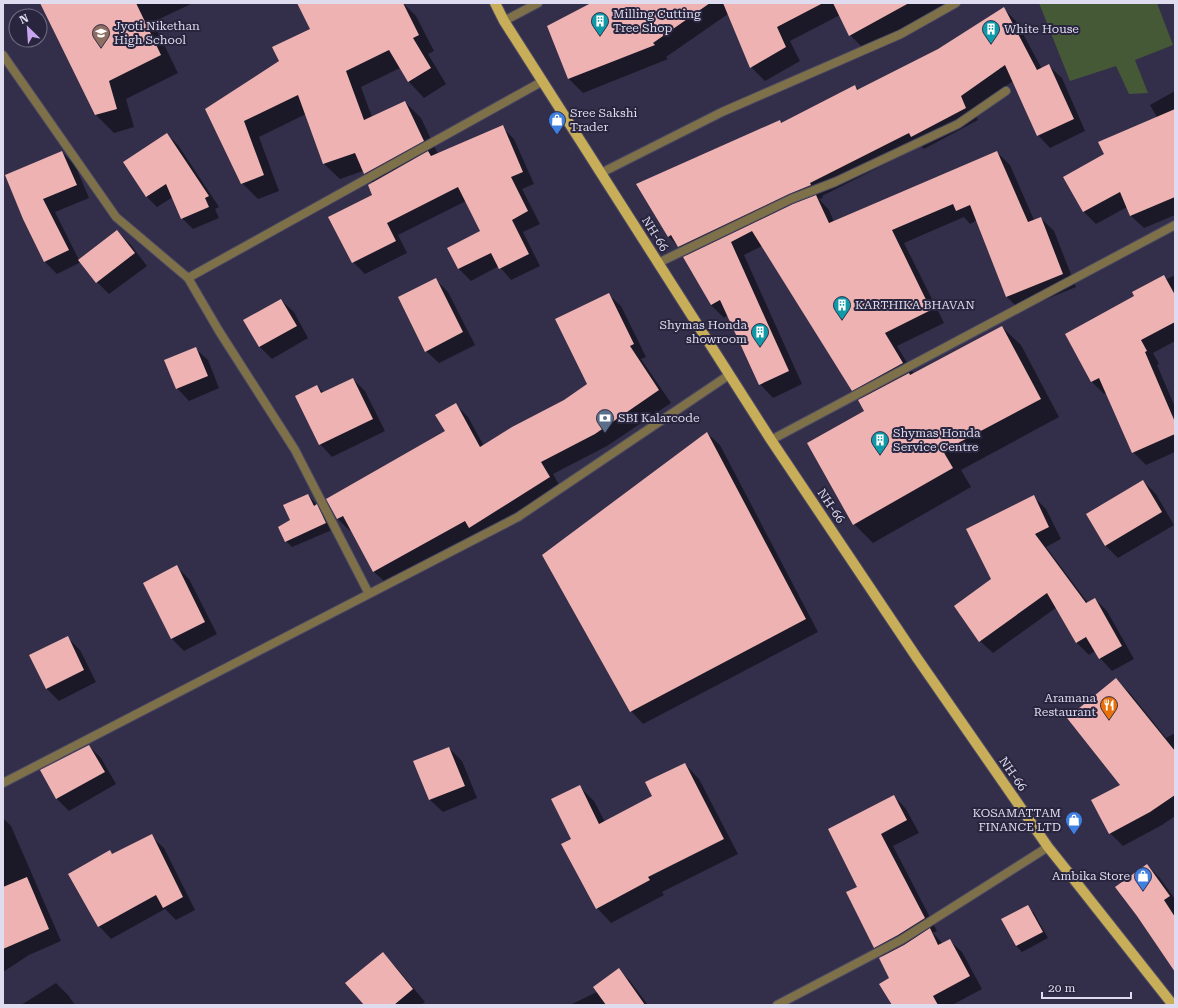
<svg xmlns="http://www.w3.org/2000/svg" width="1178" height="1008" font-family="'Roboto Serif',serif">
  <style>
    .green { fill: #465937 }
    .shadow { fill: #0007 }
    .building { fill: #edb2b1 }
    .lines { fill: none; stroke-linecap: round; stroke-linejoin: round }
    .minor-casing { stroke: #4e4b64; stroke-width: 10 }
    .primary-casing { stroke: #4e4b64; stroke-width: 12 }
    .minor { stroke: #7e714a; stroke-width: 8 }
    .primary { stroke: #c8ae58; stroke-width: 10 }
    .labels { text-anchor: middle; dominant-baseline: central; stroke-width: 4; stroke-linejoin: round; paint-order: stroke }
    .poi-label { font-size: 12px; fill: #dedcee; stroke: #29253f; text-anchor: start }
    .street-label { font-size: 12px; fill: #dedcee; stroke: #29253f }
  </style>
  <rect width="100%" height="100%" fill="#332f4a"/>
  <!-- green -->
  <path class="green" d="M1039,3H1157L1173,45L1135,60L1148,93L1129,94L1116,66L1070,81Z"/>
  <!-- shadow -->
  <path class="shadow" d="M50,3H193L153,22L178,73L126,99L134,127L114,133L96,115Z
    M314,3H403L416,16L434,51L428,54L446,84L424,98L409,82L400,68L361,87L372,117L405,102L421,118L438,154L502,127L514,139L534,184L522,189L540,224L523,232L540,266L511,280L499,266L471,281L459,269L481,232L466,201L398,235L407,253L365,274L353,262L373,195V183L364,174L363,171L340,179L324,164L306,114L259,137L279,191L258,199L242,183L206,109L280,61L311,29Z
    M594,3H959L924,19L922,17L864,49L850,35L840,15L790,41L800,61L765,81L751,67L728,14L666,57L668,59L583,93L569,79L548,27Z
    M1004,9L1016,21L1042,69L1049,66L1062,78L1085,131L1050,148L1038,135L1013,81L973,109L978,120L924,149L921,146L822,196L823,198L819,199L829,210L834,222L997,152L1010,165L1034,220L1041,218L1054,231L1076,287L1020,310L1007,297L977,220L970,224L964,217L904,243L944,323L897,346L914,374L1002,327L1021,345L1059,417L961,470L971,487L873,543L854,524L808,443L865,411L861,399L852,390L762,246L744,255L802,384L773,398L760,384L728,315L724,318L711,305L688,256L668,236L779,121L782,124L855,86L859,90L938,49Z
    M1175,91V215L1144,228L1131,216L1127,207L1096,224L1083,211L1105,155L1157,117L1150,105Z
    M167,134L178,145L219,207L215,209L219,218L193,229L182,218L173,197L157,207L146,196Z
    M62,152L75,165L89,198L55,212L79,260L117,231L130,244L147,266L109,294L97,282L81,262L57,274L45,262L24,219Z
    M1175,275V341L1153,353L1159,364L1157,365L1175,407V452L1146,465L1133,452L1107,393L1104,394L1092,382L1066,335L1135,296L1164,276L1167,279Z
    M435,279L448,292L475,345L439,363L426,351Z
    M608,294L621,306L646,357L641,359L671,403L607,446L553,474L562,490L483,540L477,534L386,583L373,571L352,530L350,531L337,518L446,432L456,405L468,417L484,446L565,401L589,385Z
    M281,300L294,312L308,338L272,359L260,347L244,321Z
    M195,348L208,360L219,388L189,401L177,388Z
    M353,379L365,391L385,431L332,457L320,444L317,386L324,393Z
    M707,433L720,445L818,632L643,724L631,711Z
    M1143,481L1156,494L1174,525L1118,558L1105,545Z
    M308,495L323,512L332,530L292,547L286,541L291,520Z
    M1033,496L1046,509L1061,539L1046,547L1088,603L1095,599L1107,611L1134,659L1112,671L1100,658L1095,651L1089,655L1076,642L1057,607L993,653L980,641L993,580Z
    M177,567L189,579L217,634L184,651L172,639Z
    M68,638L80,650L96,682L59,701L46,688Z
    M1116,680L1129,692L1166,738L1175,733V816L1162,825L1123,846L1110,833L1122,785Z
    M89,746L101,758L116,784L69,811L57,799L41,771Z
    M449,748L462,761L477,798L443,812L430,800L414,762Z
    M685,764L699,779L738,854L662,892L664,895L611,923L597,908L573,839L579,786L594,801L605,822L653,797Z
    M894,796L906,809L919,833L893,846L937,931L933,933L943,944L949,940L962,952L982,989L952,1005H893L890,979L883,957L874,948L859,887Z
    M3,818L11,826L61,941L29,955L3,972Z
    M151,836L164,848L195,910L176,920L165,909L111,939L99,926L110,852L113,855Z
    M1147,865L1159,877L1175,899V970Z
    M1028,907L1034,913L1048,938L1022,952L1016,946L1003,920Z
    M383,954L395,966L425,1002L421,1005H366Z
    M619,970L630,981L648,1005H570L597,992Z
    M56,983L68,995L75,1005H21Z"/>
  <!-- building -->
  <path class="building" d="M40,3H136L161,55L109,81L117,109L95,115Z
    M297,3H403L419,35L413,38L431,68L408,82L389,50L346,71L364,120L405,101L424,141L364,174L355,153L323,164L298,95L244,121L264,175L241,184L205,109L279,61L272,47L310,29Z
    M591,3H710L653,43L655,45L568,79L547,26Z
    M723,3H823L777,27L786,47L750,68Z
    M833,3H909L849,36Z
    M1004,7L1037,70L1049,64L1074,119L1037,136L1005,65L961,96L966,108L911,137L909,133L810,183L811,185L789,194L678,247L671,235L668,237L636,184L780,120L781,123L855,85L857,90L938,49Z
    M1175,109V197L1130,216L1120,192L1083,212L1063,177L1104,154L1098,142Z
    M503,125L523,172L511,177L528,211L512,220L529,254L499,269L491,253L458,269L447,248L480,231L458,187L387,223L396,241L352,263L328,217L372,195L368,185L428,151L431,156Z
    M167,133L209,196L205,198L209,207L181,219L166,184L146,197L123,162Z
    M62,151L77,185L43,199L69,250L44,262L23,219L5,175Z
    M997,151L1028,222L1041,217L1063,274L1006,297L970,205L956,211L953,204L892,230L931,310L885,333L903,363L852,391L752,231L731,242L789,371L759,385L720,300L711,305L683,257L793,204L816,195L829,223Z
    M117,230L135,253L96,283L78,260Z
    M1164,275L1175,295V322L1141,340L1147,351L1145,352L1175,422V434L1132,453L1099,378L1091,382L1065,334L1134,296L1132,292Z
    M436,278L463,332L425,352L398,297Z
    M609,293L634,344L630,346L659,390L595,434L541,462L550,477L469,528L465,521L373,572L343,516L337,519L326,499L445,431L435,415L456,403L480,447L512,427L564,400L587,384L555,319Z
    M281,299L297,326L259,347L243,320Z
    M1002,326L1041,399L943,451L953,468L853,525L807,443L864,411L858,400L909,373L910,375Z
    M196,347L208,376L176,389L164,360Z
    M353,378L373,419L319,445L295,396L317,385L321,393Z
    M707,432L806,619L630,712L542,555Z
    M1143,480L1162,512L1105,546L1086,514Z
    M308,494L314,506L317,504L326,523L285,542L278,527L290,520L283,505Z
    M1034,495L1049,527L1035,534L1086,603L1095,598L1122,646L1099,659L1086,637L1076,643L1047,593L979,642L954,606L991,579L966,529Z
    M177,565L205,622L171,639L143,583Z
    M68,636L84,670L46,689L29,655Z
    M1116,678L1175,751V795L1150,812L1109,834L1091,800L1120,785L1067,718Z
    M89,745L105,772L56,799L40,770Z
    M449,747L465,786L429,800L413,761Z
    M685,763L724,839L648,877L650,880L596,909L561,844L571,839L551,799L580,785L599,824L652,796L645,782Z
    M894,795L907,820L881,834L925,918L898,935L874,948L846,892L857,887L828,829Z
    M152,834L183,897L163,908L156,895L98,927L68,874L110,850L112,854Z
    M1147,864L1170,896L1164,900L1175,917V972L1137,916L1115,887Z
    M27,877L49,929L3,949V887Z
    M1028,905L1043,932L1016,946L1001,919Z
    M930,928L938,945L950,939L970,976L933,996L938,1005H892L879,984L889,978L879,958L904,945Z
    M383,952L413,989L394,1005H364L345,983Z
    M619,968L645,1005H606L593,987Z"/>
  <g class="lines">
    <!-- minor casing -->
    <g class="minor-casing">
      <path id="minor" d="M504,21L538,3
        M3,55L116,217L188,278L543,81
        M601,173L722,112L901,34L956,3
        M658,263L791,199L835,182L958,124L1006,91
        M188,278L219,331L295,450L369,594
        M771,440L1175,225
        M3,783L518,517L729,375
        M777,1005L901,940L1048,847"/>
    </g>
    <!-- primary casing -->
    <g class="primary-casing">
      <path id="primary" d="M495,3L504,21L771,440L917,658L1048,847L1068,872L1173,1005"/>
    </g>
    <!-- minor -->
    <use href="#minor" class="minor"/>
    <!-- primary -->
    <use href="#primary" class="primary"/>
  </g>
  <!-- icons -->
  <defs>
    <g id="building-pin" transform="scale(0.9)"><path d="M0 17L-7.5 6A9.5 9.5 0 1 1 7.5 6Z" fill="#0f9aa8" stroke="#29253f"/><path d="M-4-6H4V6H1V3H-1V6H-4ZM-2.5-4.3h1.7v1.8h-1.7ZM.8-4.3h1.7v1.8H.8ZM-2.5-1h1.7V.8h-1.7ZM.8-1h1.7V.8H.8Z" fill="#fff"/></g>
    <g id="school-pin" transform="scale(0.9)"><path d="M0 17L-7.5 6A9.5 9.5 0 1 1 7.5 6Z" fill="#8d6e63" stroke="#29253f"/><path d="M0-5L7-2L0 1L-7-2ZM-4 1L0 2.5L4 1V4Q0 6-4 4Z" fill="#fff"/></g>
    <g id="shop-pin" transform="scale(0.9)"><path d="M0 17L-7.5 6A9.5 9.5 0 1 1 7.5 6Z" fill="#3f7fe0" stroke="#29253f"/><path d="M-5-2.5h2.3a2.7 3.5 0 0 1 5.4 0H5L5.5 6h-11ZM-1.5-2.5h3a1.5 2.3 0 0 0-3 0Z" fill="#fff"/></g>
    <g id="bank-pin" transform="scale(0.9)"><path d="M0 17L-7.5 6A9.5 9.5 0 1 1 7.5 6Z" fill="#5c6f8a" stroke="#29253f"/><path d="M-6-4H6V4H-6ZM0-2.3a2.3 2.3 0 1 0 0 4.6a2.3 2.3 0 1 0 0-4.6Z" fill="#fff"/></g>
    <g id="restaurant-pin" transform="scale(0.9)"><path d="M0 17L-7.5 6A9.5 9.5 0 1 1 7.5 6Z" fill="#e8710a" stroke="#29253f"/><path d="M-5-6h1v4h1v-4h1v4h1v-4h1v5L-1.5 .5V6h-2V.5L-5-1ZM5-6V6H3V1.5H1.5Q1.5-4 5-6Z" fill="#fff"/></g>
  </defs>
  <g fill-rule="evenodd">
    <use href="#building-pin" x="600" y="21"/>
    <use href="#building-pin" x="991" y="29"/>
    <use href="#school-pin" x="101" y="33"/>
    <use href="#shop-pin" x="557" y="120"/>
    <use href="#building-pin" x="842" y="305"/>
    <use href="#building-pin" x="760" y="332"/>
    <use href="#bank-pin" x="605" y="418"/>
    <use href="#building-pin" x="880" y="440"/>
    <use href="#restaurant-pin" x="1109" y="705"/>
    <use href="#shop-pin" x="1074" y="820"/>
    <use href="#shop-pin" x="1143" y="876"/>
  </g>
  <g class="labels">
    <!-- poi labels -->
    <g class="poi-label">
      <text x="613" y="14">Milling Cutting<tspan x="613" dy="14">Tree Shop</tspan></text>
      <text x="114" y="26">Jyoti Nikethan<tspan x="114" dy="14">High School</tspan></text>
      <text x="1004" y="29">White House</text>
      <text x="570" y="113">Sree Sakshi<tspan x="570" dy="14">Trader</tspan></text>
      <text x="855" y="305">KARTHIKA BHAVAN</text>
      <text x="747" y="325" text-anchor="end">Shymas Honda<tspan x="747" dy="14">showroom</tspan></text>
      <text x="618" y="418">SBI Kalarcode</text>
      <text x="893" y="433">Shymas Honda<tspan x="893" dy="14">Service Centre</tspan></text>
      <text x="1096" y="698" text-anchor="end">Aramana<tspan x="1096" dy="14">Restaurant</tspan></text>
      <text x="1061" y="813" text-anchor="end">KOSAMATTAM<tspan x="1061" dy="14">FINANCE LTD</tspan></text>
      <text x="1130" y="876" text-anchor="end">Ambika Store</text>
    </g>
    <!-- street labels -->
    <g class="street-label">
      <text transform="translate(655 234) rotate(58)">NH-66</text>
      <text transform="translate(831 506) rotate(56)">NH-66</text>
      <text transform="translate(1013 774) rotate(55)">NH-66</text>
    </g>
  </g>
  <!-- border -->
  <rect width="1178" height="1008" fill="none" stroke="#dedcee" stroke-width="8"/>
  <!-- north arrow -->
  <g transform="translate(28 28) rotate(335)"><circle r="19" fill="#29253f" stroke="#716e85"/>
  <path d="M0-3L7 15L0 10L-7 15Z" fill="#c8a5ef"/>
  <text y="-6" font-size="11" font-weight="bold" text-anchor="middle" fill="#dedcee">N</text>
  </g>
  <!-- scale -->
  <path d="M1042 992v6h89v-6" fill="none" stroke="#dedcee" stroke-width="2"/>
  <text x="1048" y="992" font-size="12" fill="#dedcee" stroke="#29253f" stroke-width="3" paint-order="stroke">20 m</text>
</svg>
